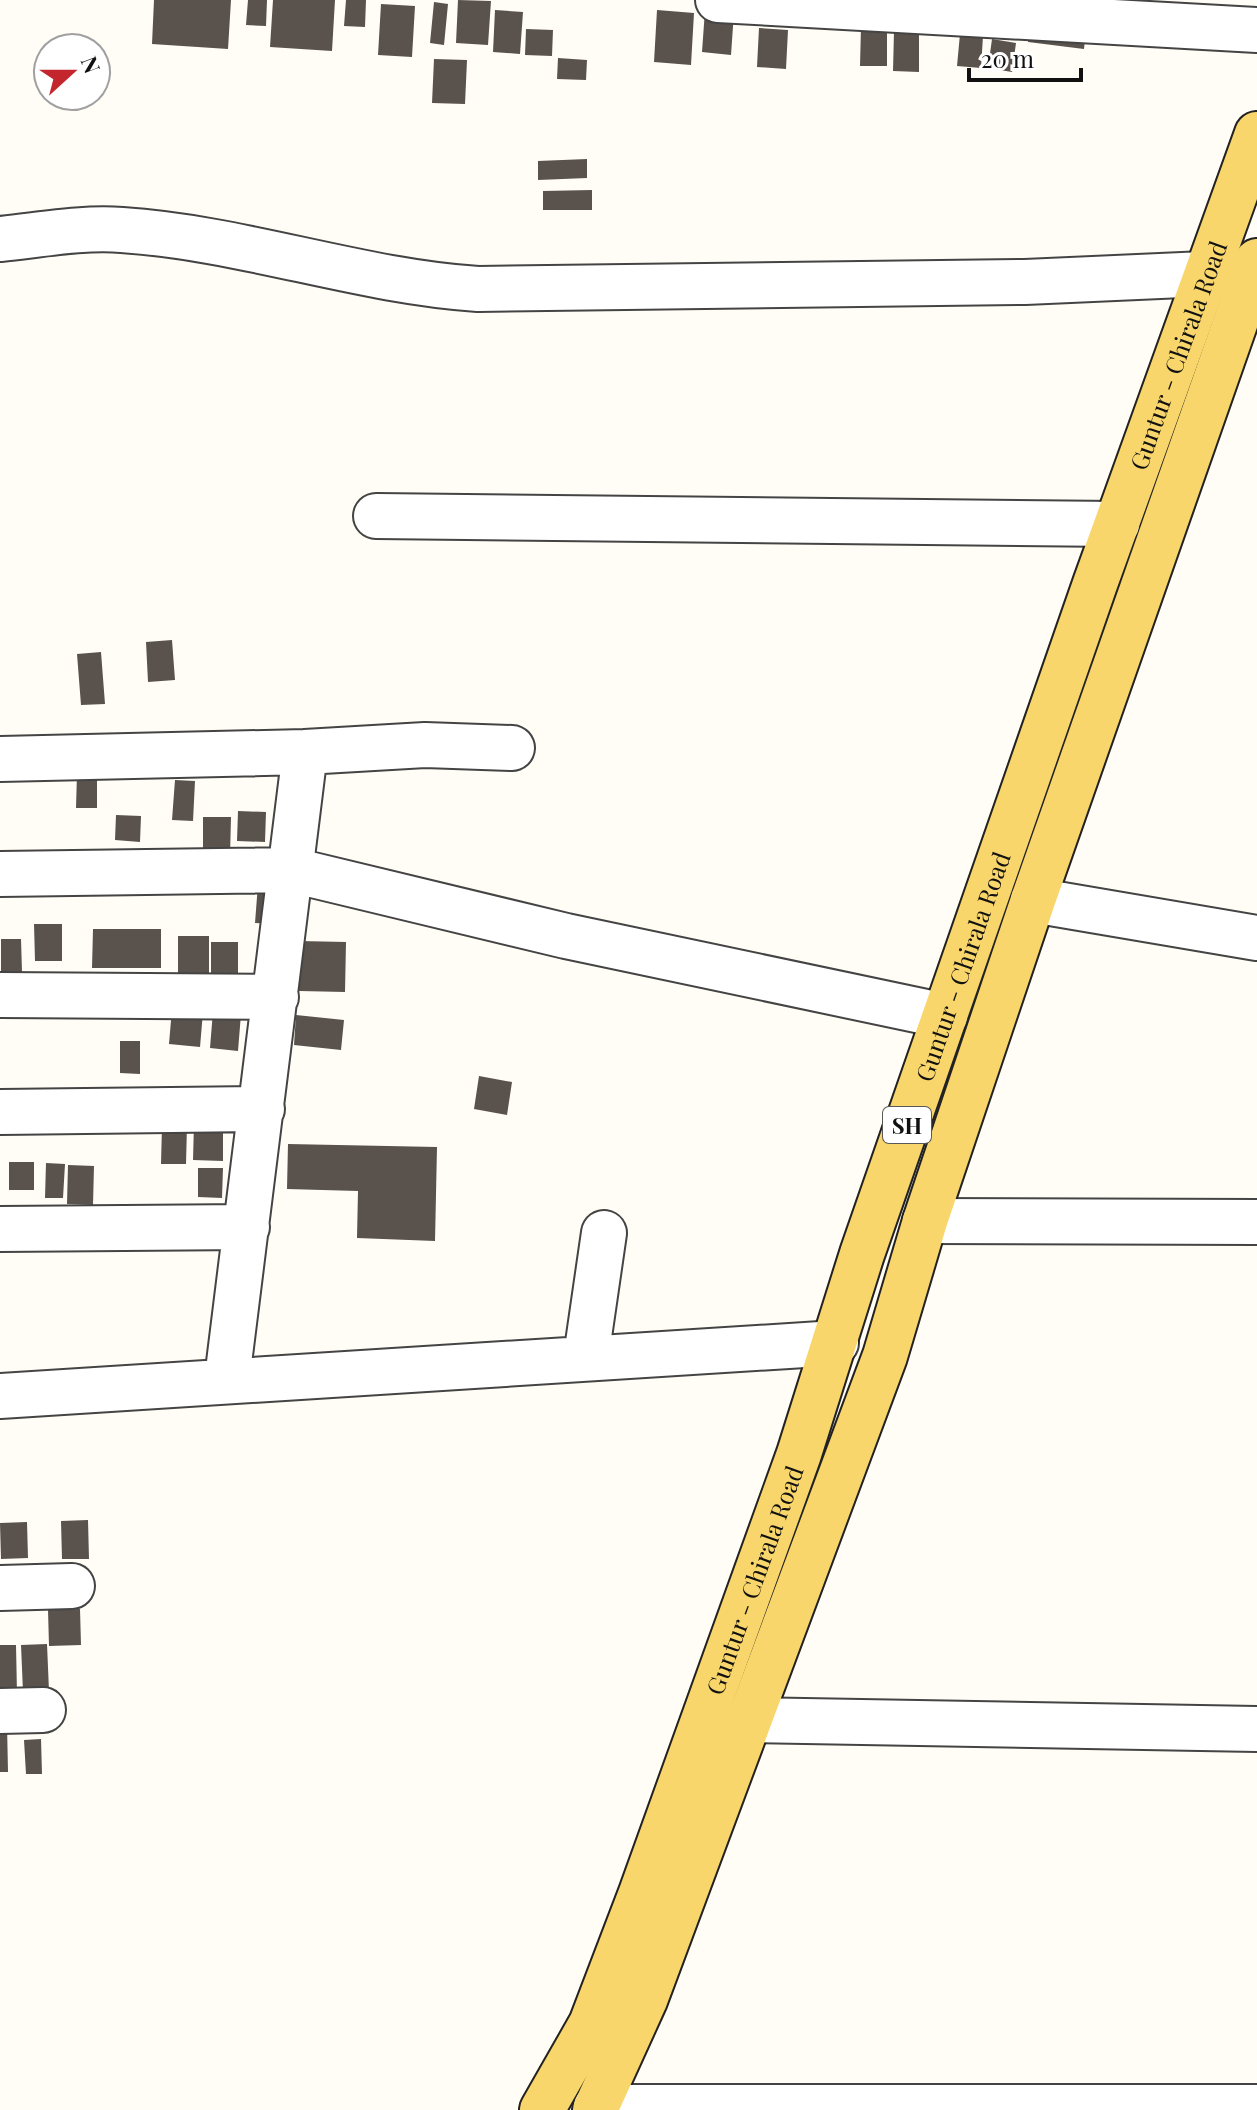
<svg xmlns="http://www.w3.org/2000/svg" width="1257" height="2110" font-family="'Playfair Display',serif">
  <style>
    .building { fill: #5a524d }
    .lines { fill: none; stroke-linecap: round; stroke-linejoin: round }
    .minor-casing { stroke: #444; stroke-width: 48 }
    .major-casing { stroke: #222; stroke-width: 48 }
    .minor { stroke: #fff; stroke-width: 44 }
    .major { stroke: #f9d66b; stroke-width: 44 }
    .labels { text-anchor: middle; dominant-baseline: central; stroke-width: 8; stroke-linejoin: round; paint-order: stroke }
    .shield { fill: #fff; stroke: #585858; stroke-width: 2 }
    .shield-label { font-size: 22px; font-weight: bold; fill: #111 }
    .street-label { font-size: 24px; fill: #111; stroke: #fff }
  </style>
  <rect width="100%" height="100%" fill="#fffdf5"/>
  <!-- building -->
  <path class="building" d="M154,0H231L228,49L152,44Z
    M248,0H267L266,26L246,25Z
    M273,0H335L332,51L270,47Z
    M346,0H366L365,27L344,26Z
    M458,0L491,1L488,45L456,43Z
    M434,2L448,4L444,45L430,43Z
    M381,4L415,6L412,57L378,55Z
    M495,10L523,12L520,54L493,52Z
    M657,10L694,13L691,65L654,62Z
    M705,10L734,12L731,55L702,52Z
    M861,27L887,28V66H860Z
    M759,28L788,30L786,69L757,67Z
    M526,29L553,30L552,56L525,55Z
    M1030,30L1085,39L1084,49L1028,42Z
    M894,31L919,32V72L893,71Z
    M960,34L983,36L981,68L957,66Z
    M992,39L1016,43L1012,72L988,68Z
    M558,58L587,60L586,80L557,79Z
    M434,59L467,60L465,104L432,103Z
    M587,159V178L538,180V161Z
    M592,190V210H543V191Z
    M172,640L175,680L148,682L146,642Z
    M101,652L105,704L81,705L77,654Z
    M77,773L97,774V808H76Z
    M175,780L195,781L193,821L172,820Z
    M238,811L266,812L265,842L237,841Z
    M116,815L141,816L140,842L115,840Z
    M203,817H231L230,857L203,856Z
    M258,884L279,885L276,924L255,923Z
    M34,924H62V961H35Z
    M93,929H161V968H92Z
    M178,936H209V978H178Z
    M1,939H21L22,972H1Z
    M299,941L346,942L345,992L299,991Z
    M211,942H238V985H211Z
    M172,1009L203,1012L200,1047L169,1044Z
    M213,1011L241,1014L238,1051L210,1048Z
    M296,1015L344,1020L341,1050L294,1045Z
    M120,1041H140V1074L120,1073Z
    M479,1076L512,1082L507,1115L474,1109Z
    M194,1123H223V1161L193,1160Z
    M162,1125H187L186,1164H161Z
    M288,1144L437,1147L435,1241L357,1238L358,1191L287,1189Z
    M9,1162H34V1190H9Z
    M46,1163L65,1164L63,1198H45Z
    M68,1165L94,1166L93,1205L67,1204Z
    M198,1168H223L222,1198L198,1197Z
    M88,1520L89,1559H62L61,1521Z
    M27,1522L28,1558L1,1559L0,1523Z
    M80,1609L81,1645L49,1646L48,1610Z
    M47,1644L49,1691L23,1692L21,1645Z
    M0,1645H16L17,1694H0Z
    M0,1724H7L8,1772H0Z
    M41,1739L42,1774H26L24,1740Z"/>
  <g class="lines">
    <!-- minor casing -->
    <g class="minor-casing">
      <path id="minor" d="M718,0L1257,30
        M0,239C40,235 82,227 122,230C243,238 358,281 478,289L1025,282L1205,274
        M376,516L1117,524
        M305,752L425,745L512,748
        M0,759L305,752L227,1379
        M0,874L292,870L566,936L945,1016
        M1033,900L1257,938
        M0,995L276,997
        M0,1112L262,1109
        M925,1221L1257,1222
        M0,1229L247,1227
        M586,1357L604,1233
        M0,1396L836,1343
        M0,1588L72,1586
        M0,1711L43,1710
        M749,1720L1257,1729
        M596,2107H1257"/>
    </g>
    <!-- major casing -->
    <g class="major-casing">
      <g id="major">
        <path id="s1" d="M542,2110L591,2024L641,1893L799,1454L862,1254L1095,584L1257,134"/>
        <path d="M595,2110L645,2000L885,1356L925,1221L1033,900L1257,261"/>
      </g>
    </g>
    <!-- minor -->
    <use href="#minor" class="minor"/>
    <!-- major -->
    <use href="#major" class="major"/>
  </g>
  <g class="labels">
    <!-- shield labels -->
    <rect class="shield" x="883" y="1107" width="48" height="36" rx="6"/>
    <g class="shield-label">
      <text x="907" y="1125">SH</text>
    </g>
    <!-- street labels -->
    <g class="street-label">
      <text stroke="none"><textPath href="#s1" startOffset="1868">Guntur - Chirala Road</textPath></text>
      <text stroke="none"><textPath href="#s1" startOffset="1220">Guntur - Chirala Road</textPath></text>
      <text stroke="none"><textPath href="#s1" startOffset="572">Guntur - Chirala Road</textPath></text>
    </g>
  </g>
  <!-- north arrow -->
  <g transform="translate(72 72) rotate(69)"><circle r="38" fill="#ffffff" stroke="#a0a0a0" stroke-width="2"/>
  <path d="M0-6L14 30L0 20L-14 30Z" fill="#c4262e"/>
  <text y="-12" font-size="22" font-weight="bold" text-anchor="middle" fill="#111111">N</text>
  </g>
  <!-- scale -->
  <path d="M969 68v12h112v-12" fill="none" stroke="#111111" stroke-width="4"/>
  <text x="981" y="68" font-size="24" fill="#111111" stroke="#ffffff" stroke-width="6" paint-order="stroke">20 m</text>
</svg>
